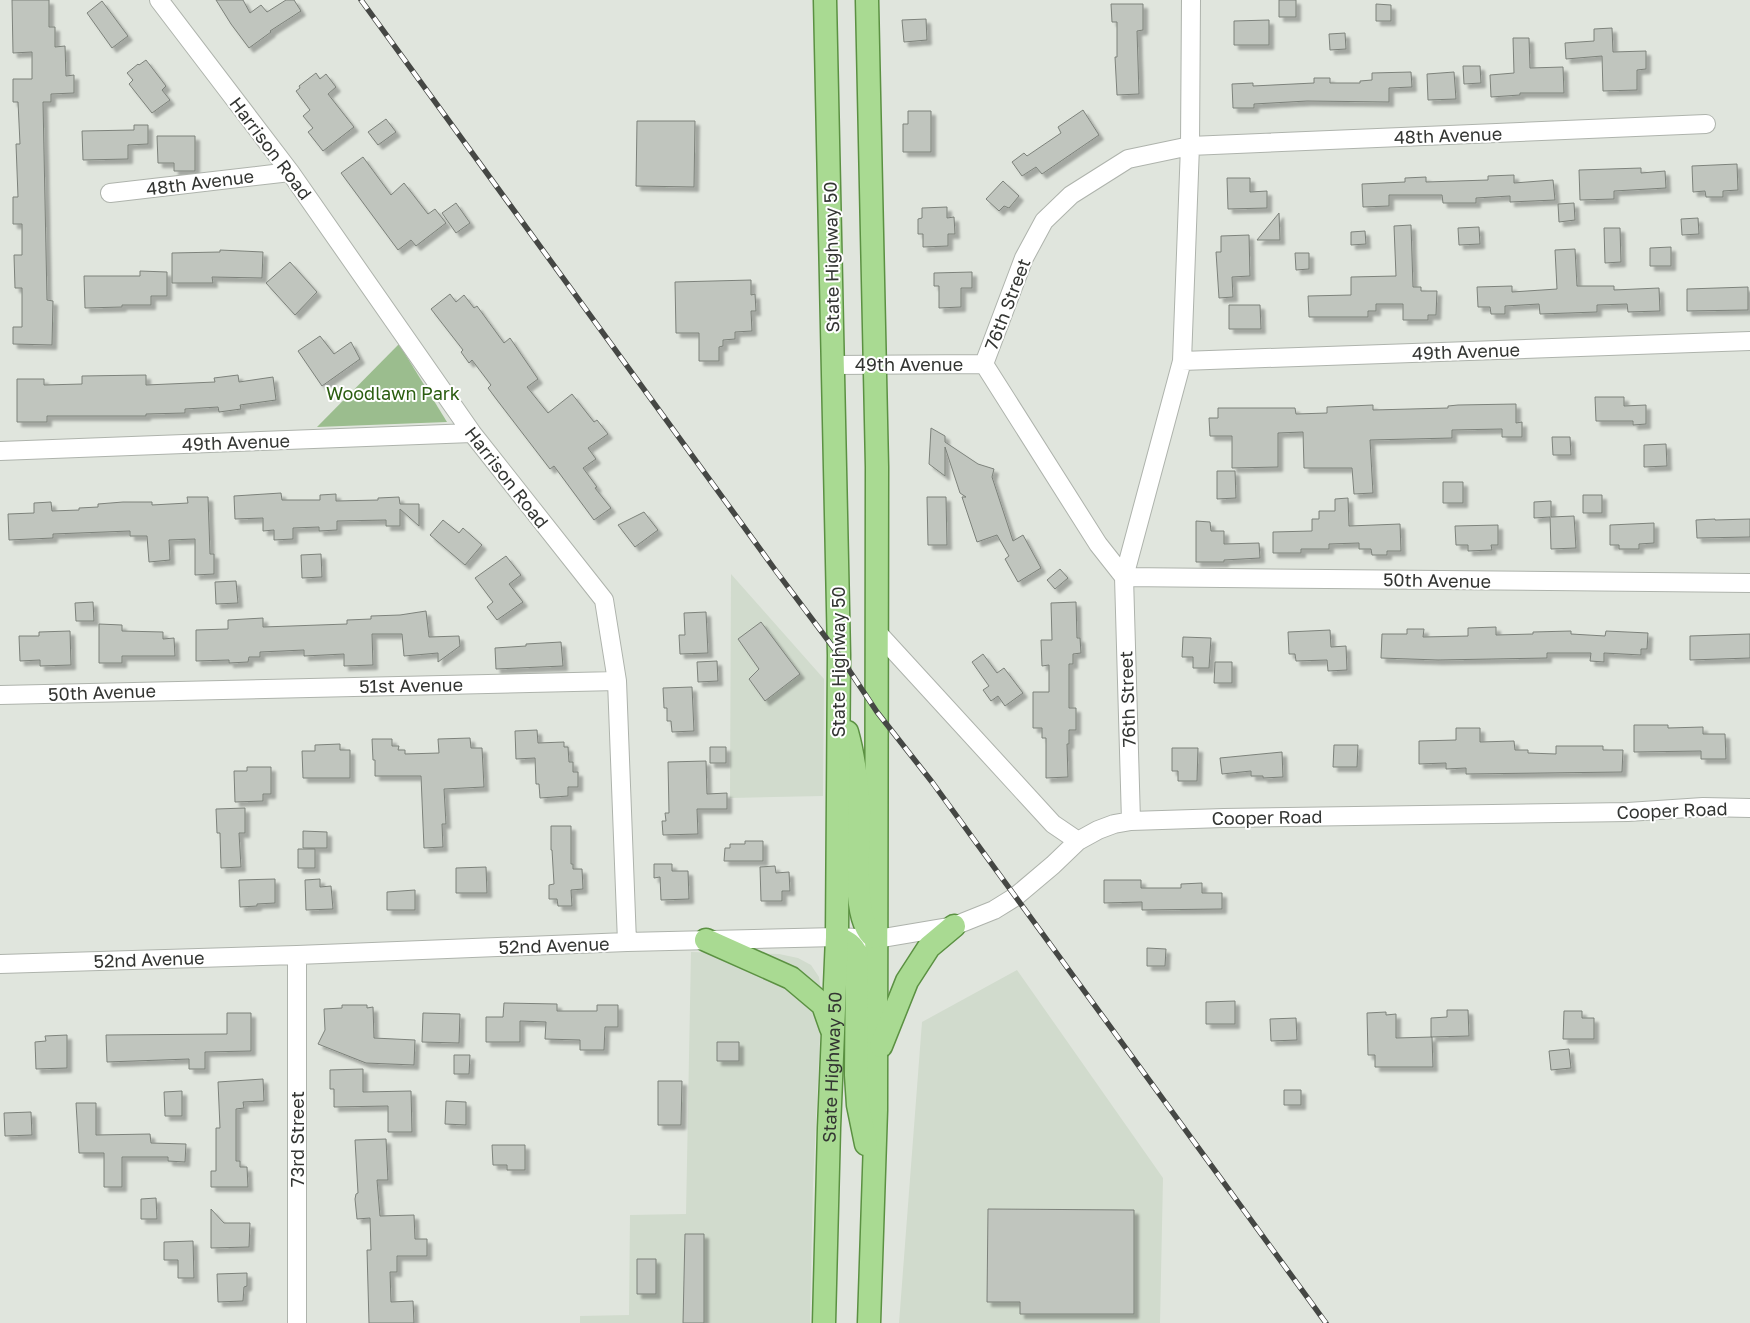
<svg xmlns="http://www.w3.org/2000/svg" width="1750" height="1323" font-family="'Golos Text',sans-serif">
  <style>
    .built { fill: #d1dbcd }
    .green { fill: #9bbd8e }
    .building { fill: #c0c5be; stroke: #7d827b; filter: url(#shadow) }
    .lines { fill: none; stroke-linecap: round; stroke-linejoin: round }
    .minor-casing { stroke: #aeb3ac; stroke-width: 20 }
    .major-casing { stroke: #5b9142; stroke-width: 25 }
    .minor { stroke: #fff; stroke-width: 18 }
    .major { stroke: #a9da92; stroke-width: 22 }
    .rail-casing { stroke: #454744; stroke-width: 5.5 }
    .rail { stroke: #fff; stroke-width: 4; stroke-dasharray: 11; stroke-linecap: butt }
    .labels { text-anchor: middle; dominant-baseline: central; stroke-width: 4; stroke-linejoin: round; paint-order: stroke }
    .street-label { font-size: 18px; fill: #333532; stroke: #fff }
    .park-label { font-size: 18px; fill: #2b5d10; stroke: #fff }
  </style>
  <defs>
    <filter id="shadow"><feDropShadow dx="4.5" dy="4.5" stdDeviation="1" flood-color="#0004"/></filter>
  </defs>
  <rect width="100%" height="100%" fill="#e0e5dd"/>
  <!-- built -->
  <path class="built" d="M731,574L824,679L823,796L730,798Z
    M691,952L779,954L798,958L811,965L819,977L822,998L813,1183L810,1323H580V1316L629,1315L630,1215L686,1214Z
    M1017,970L1163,1178L1160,1323H899L922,1022Z"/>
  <!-- green -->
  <path class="green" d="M399,344L447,422L317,427Z"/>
  <!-- building -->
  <path class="building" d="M12,0H49V27H55V47L65,46L66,76L74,75V93L51,94V102H43L47,300L53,301L52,345L13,344V327H22V288H15L14,255H22V224H13V197H18L16,144H20L18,102H13V79H32V52L13,53Z
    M216,0H243L250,13L261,5L267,12L286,0H294L301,11L270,31L271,32L249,48L231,24Z
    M1279,0H1296V17H1279Z
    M102,1L128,36L112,48L87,13Z
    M1111,4H1143V30L1137,31L1139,94L1117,95L1115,57H1117V22H1112Z
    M1376,4L1391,5V21H1376Z
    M926,19L927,40L904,42L902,20Z
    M1269,20V45H1234V21Z
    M1612,28L1613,52L1646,51V69L1637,70V90L1603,91L1602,56L1566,59L1565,43L1594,41V29Z
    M1345,33L1346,49L1330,50L1329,34Z
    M1513,38H1529L1530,68L1563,67L1564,93H1520V95L1491,97L1490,75L1514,73Z
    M146,60L166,86L162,90L170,100L152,113L129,84L133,80L127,73L138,64L139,65Z
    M1463,66H1480L1481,83L1464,84Z
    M1411,72L1412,87L1389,88V102L1307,101L1254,104V108H1233L1232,84L1253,83V86L1314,83V78H1330V83H1360V81L1372,80V73Z
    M1454,72L1456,99L1428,100L1427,74Z
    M316,73L320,79L326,74L336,87L328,94L354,127L323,151L308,132L313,128L303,116L310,110L296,91L300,88L299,86Z
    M1083,110L1099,135L1042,174L1036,167L1022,176L1012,162L1024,153L1027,156L1061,133L1058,127Z
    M908,111H931V152H903V124H908Z
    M386,119L396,132L378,145L368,132Z
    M637,121H695L694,187L636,186Z
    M134,125H148V144L128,145V159L83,160L82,131L134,130Z
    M157,136H195V171H174V163H158Z
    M363,157L391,195L404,183L428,214L435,209L446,223L416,246L411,240L398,250L341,173Z
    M1737,164L1738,190L1723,191V197H1706L1705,191L1693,192L1692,166Z
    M1641,168V173L1665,171L1666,188L1614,191V199L1580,200L1579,170Z
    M1514,175V183L1553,180L1555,200L1510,202V196L1476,198V203H1443L1442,195H1389V206L1363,207L1362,184L1405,182V178L1426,177V182L1488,180V176Z
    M1227,178H1250V192L1267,191V208L1228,209Z
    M1003,181L1019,196L1009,208L1004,206L999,211L986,199Z
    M456,203L470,223L456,233L442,213Z
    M1574,203L1575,220L1559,222L1558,204Z
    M947,207V218L954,217L955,234H948V246L923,247V234H918V219L922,218V208Z
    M1279,213L1280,240H1257Z
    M1698,218L1699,234L1682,235L1681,219Z
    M1411,225L1413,287H1421V291H1437L1436,315H1428V320H1403V304H1376V311H1368V317H1309L1308,296L1351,295V277L1396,276L1394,226Z
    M1479,227L1480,244L1459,245L1458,228Z
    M1604,228H1620L1621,262L1605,263Z
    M1365,231L1366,244L1351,245V232Z
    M1249,235L1250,276L1232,277L1233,297L1219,298L1216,252H1221V236Z
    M1671,247V266H1650V248Z
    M1575,249L1577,286H1614V290L1659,288L1660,311L1628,312L1627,304L1597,305V312L1540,314L1539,304L1505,306V314H1491L1490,307H1478L1477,287L1512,286V292L1557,289L1555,250Z
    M220,250L263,252L262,278L212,277L213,283H172V253L220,252Z
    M1295,253H1309V269L1296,270Z
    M290,262L317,292L295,315L266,283Z
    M140,271L167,272V296H151V305H122V307L85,308L84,276H140Z
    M972,272V288H961V307L939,308V286H934V273Z
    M751,280V295L755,294L756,311H751L752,331L735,332V339L723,340V346L719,347V361H699V333H676L675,282Z
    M1748,287V310L1687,311V289Z
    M450,294L456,302L464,295L474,308L477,306L504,343L510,338L538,379L527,387L548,413L572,394L594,422L597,420L608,434L588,448L596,459L583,468L597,487L595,488L611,508L594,520L554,466L550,469L497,400L488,388L491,385L472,360L469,363L461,352L463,350L431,309Z
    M1229,305H1260L1261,329H1229Z
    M320,336L334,354L351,342L360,359L322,386L298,351Z
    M146,375V385L215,382L214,378L238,375L239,382L273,377L276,400L240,405L241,409L219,412L218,407L185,409V413L146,414V416H47V422H17V379H44V385L82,384V376Z
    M1595,397H1624V406L1646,405V424L1633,425V421H1596Z
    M1516,404V423L1522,422V437H1502V429L1452,430V438L1370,440L1373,493L1354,494L1352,468H1304L1303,432L1278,433V467L1232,468V436H1210L1209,418H1218V408H1295L1296,414L1327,413V407L1373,405V410L1448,408V406L1458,405Z
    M931,428L945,436V442L978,464L994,469L992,477L1013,541L1023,535L1041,568L1018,582L1005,559L1009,556L997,535L977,542L962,497H966L960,493L945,447V476L929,464Z
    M1552,437H1570L1571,455H1553Z
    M1666,444L1667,466L1644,467V445Z
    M1217,471H1235L1236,498L1217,499Z
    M1443,482H1463V503H1443Z
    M281,493L282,500H320V495L336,494V501L378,500V498L399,497L400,504H419V526L400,509V526H386V520L337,521V530L319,531V527L293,528V539L274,540V530L263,531V518L235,519L234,496Z
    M1583,495H1602V513H1583Z
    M187,497H208L210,554H214V574L195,575V539L169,540L170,560L149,562L147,536H130V531L53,534V538L9,540L8,514L34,513V503L51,502L52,511L79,510V508L98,507V504L123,502H152V505L188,503Z
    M927,497H946L947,545H928Z
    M1348,498L1349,526L1400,524L1401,551H1387V555H1372L1371,549H1359V543L1329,544V549H1301V553H1273V532L1312,531V519H1319V511H1335V499Z
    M1551,501V517L1574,516L1576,548L1551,549L1550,517L1534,518V502Z
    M644,512L658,530L635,547L618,525Z
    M1715,519V520L1750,519V537L1697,538L1696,520Z
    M443,520L459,533L463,528L482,545L465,565L430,535Z
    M1196,521L1210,522L1211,531H1224V544L1259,543L1260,558L1224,560V562H1196Z
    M1654,523V543L1639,544V549H1619V545H1610V525Z
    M1498,525V545H1491L1492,550L1468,551V545H1456L1455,526Z
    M321,554L322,577L302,578L301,555Z
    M506,556L521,575L509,584L523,602L497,620L487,607L493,602L475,578Z
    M1060,569L1068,578L1055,589L1047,580Z
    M236,581L238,603L216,604L215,582Z
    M93,602L94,621H76L75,603Z
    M1076,602L1077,638H1080L1081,653L1073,654V664H1069V708H1076V730H1069V744H1067L1068,777L1046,778V738H1042V728H1033V692H1049V665L1042,666L1041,640H1052L1051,603Z
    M426,611L429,637L459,636L460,646L438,662V653L404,656L402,634H372L373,665L344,666V654L304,656V650L260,652V657H249L248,662L229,663V660L196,661V630L228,629V620L263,618V627L347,624V620L371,619V616L400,615Z
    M706,612L708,653L680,654L679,635H685L684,613Z
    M761,622L800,674L765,701L749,679L759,669L738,639Z
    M99,624L122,625V631L163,632V639L174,638L175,656H122V663H99Z
    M1496,627V635L1533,634V632L1571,631V634L1605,636L1606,631L1648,633L1647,649H1641V655L1604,653V662L1590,661L1591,653H1547V658L1438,660L1381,658L1382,634H1407V629H1424L1423,637L1468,636V628Z
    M1330,630L1331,647L1346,646L1347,670L1328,671L1327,660L1296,661L1295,654H1289L1288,632Z
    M70,631L71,665L40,666V660L20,661L19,636H39V632Z
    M1750,634V658L1690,660V636Z
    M1183,637L1211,638L1209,668H1193V657H1182Z
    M561,642L563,666L496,669L495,648L526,646V644Z
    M983,654L997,673L1004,668L1023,693L1005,706L998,696L991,701L983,690L989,686L972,662Z
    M717,661L718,681L698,682L697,662Z
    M1215,662H1232V683H1214Z
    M692,687L694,731L672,732L671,721H667V708H664L663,688Z
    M1634,725H1668V728L1703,727V734H1725L1726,759H1701V751L1634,752Z
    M1456,728H1480V742L1514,741L1515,750H1528V753L1556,754V746H1603V750H1623L1622,772L1466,774V768L1446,769V763L1419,764V741L1456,740Z
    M537,730L538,743L564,742V747H568L569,762H573V772H578V787H568V796L540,798L539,784H536L535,758L516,759L515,731Z
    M470,738L471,748H482L484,787L444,789L446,824H442L443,847L424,848L421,776H375V760H373L372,739H392V746H399L398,750H405V754L439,753L438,739Z
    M340,744V750H350V778H303L302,751H315V745Z
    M1334,745H1358L1357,767H1333Z
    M710,747H726V763H710Z
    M1172,748H1198L1197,781H1178V771H1172Z
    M1282,752L1283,777L1263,778V776H1251V771L1222,774L1220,758Z
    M706,761L707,794L727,793V809H697L698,834L663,835L662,821H666L665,813H669L668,762Z
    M247,767H271V794H263V801L235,802L234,771H247Z
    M245,808V833H239L241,867L221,868L220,833H217L216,809Z
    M551,826H571V864H573V869H582L583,889L571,890L572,906H558L557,899H549V885L554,884L552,850H551Z
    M303,831L327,832V848H303Z
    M745,841H763V861H724L725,848H730V844H745Z
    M298,849H315V868H298Z
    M654,864H672V871H688L689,899L661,900L660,877L654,878Z
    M775,866L776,873L789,872L790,891H782V901H761L760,867Z
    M486,867L487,893H456V868Z
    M275,879V903L257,904V906L240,907L239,880Z
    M320,879V887L331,886L333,909L306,910L305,880Z
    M1104,880H1141V888H1181V884L1202,883V893H1222V909L1142,910V902L1104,903Z
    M415,890V910H387V892Z
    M1147,948L1166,949L1165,966H1147Z
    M1235,1001V1024H1206V1002Z
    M504,1003L557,1004V1011H597V1005H618V1027H605L604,1050H580V1040L545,1039L546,1022L520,1021V1042H486V1017H503Z
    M342,1005H367V1008L373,1007L374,1038L415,1040L414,1065L366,1063L318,1044L325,1030L324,1009L342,1008Z
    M1447,1010H1468L1469,1036L1431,1037V1018L1447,1017Z
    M1564,1011H1582V1018H1594V1039H1563Z
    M1386,1012V1015L1396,1014V1038L1432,1037L1433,1067H1375V1055H1368L1367,1013Z
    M227,1013H251V1051L205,1052V1069H189V1059L107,1062L106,1035L227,1034Z
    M423,1013L460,1014L459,1043L422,1042Z
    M1296,1018L1297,1040L1271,1041L1270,1019Z
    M67,1035V1068L36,1069L35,1042L46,1041L45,1036Z
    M717,1042H739V1061H717Z
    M1569,1049L1571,1068L1551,1070L1549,1051Z
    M454,1055H470L469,1074H454Z
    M363,1069V1092L411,1091L412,1132H388V1106L334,1107V1089H330V1070Z
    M263,1079L264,1101L243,1102L244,1108L236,1109V1161H240V1167H247L248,1187H211V1171H216V1128H220L218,1082Z
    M658,1081H682L681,1125H658Z
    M1284,1090H1301V1105H1284Z
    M182,1091V1116H165L164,1092Z
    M446,1101L466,1102V1125L445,1124Z
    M76,1103H96V1135L150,1134L151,1143L186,1144L185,1162L168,1161V1157H122V1187H104V1153H79Z
    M31,1112L32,1135L5,1136L4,1113Z
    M386,1139L388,1180H377L380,1216L414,1215L415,1239H427V1256H397V1272H390L391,1302L413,1301L414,1323H369L367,1250H371L370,1218L357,1219L355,1199L356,1194L358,1193L355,1140Z
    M492,1145H525V1170H507V1165H493Z
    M156,1198L157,1219H141V1199Z
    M211,1209L224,1223H250L249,1247L211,1248Z
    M988,1209L1134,1210V1314H1020V1302H987Z
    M685,1234H704V1323H683Z
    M193,1241L194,1278H178V1260H164V1242Z
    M637,1259H656V1294H637Z
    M247,1273V1286L244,1287L243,1301L218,1302L217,1274Z"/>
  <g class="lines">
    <!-- minor casing -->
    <g class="minor-casing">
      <path id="minor" d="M159,0L290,172L472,433L604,600L617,681L627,942
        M1706,124L1190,146L1128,159L1071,195L1044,221L1024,258L984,364L1098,544L1124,577L1750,583
        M110,193L290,172
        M1182,361L1750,341
        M833,365L984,364
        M0,451L472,433
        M877,632L1053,824L1078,841
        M0,695L617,681
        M1131,821L1124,577L1182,361L1190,146L1191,0
        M0,964L297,955L627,942L837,937L877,939L954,926L994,910L1015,897L1053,865L1078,841L1098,830L1114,824L1131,821L1224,818L1628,812L1703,807L1750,808
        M297,1323V955"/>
    </g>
    <!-- major casing -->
    <g class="major-casing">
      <g id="major">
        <path d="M867,0L877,467L876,1110L869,1323"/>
        <path d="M847,732C854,757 857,782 859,807C860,837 850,919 874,937"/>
        <path d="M837,937C847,942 853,945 857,955L856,1075L858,1105L866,1144"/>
        <path d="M706,940L791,978L823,1005L831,1028"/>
        <path d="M881,1046L907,981L929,947L954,926"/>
        <path id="s1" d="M824,1323L829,1128L837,937L839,655L825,0"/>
      </g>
    </g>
    <!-- minor -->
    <use href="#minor" class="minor"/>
    <!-- major -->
    <use href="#major" class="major"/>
    <!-- rail casing -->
    <g class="rail-casing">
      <path id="rail" d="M361,0L776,571L839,655L877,712L932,782L1326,1323"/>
    </g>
    <!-- rail -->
    <use href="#rail" class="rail"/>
  </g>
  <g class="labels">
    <!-- street labels -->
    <g class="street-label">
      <text transform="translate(1448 135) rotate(-2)">48th Avenue</text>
      <text transform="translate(271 148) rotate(53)">Harrison Road</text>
      <text transform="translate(200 182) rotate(-7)">48th Avenue</text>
      <text transform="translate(831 257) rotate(-91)">State Highway 50</text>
      <text transform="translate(1007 304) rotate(-69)">76th Street</text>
      <text transform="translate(1466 351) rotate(-2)">49th Avenue</text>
      <text x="909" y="364">49th Avenue</text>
      <text transform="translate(236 442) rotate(-2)">49th Avenue</text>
      <text transform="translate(507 477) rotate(52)">Harrison Road</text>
      <text transform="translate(1437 580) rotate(1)">50th Avenue</text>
      <text transform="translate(838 662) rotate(-90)">State Highway 50</text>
      <text transform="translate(411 685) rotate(-1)">51st Avenue</text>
      <text transform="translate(102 692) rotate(-2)">50th Avenue</text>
      <text transform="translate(1127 699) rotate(-92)">76th Street</text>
      <text transform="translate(1672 810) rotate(-2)">Cooper Road</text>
      <text transform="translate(1267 817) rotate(-1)">Cooper Road</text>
      <text transform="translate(554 945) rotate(-2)">52nd Avenue</text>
      <text transform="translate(149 959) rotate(-2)">52nd Avenue</text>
      <text stroke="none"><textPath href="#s1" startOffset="256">State Highway 50</textPath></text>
      <text transform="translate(297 1139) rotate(-90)">73rd Street</text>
    </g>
    <!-- park labels -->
    <g class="park-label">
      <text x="393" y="393">Woodlawn Park</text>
    </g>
  </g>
</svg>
